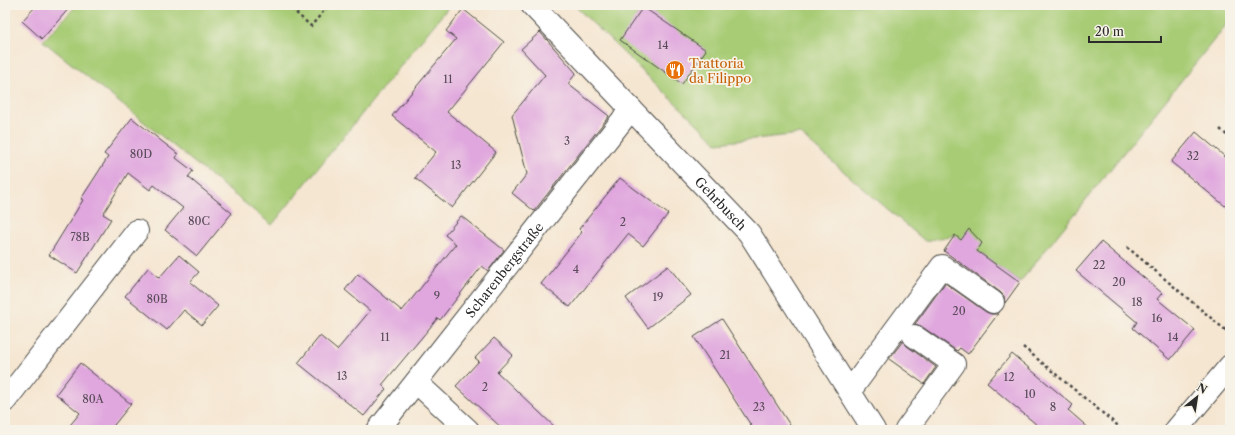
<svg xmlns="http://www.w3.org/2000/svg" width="1235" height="435" font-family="'Libre Caslon Text',serif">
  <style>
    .green { fill: #a7cc75; stroke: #697c50 }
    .building { fill: #e0a7de }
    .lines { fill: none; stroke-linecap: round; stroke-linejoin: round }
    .minor-casing { stroke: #494744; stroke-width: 24 }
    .path { stroke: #494744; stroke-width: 2.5; stroke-dasharray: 3 3; stroke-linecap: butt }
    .minor { stroke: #fff; stroke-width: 22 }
    .labels { text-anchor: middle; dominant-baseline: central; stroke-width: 3.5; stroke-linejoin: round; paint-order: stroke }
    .number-label { font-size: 11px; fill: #584a58 }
    .food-label { font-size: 13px; fill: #c56008; stroke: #f7f3e8; text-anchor: start }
    .street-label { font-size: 13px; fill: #2b2b2b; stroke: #f7f3e8 }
  </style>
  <rect width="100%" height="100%" fill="#f7f3e8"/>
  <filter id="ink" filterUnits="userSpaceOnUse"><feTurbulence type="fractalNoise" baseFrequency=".025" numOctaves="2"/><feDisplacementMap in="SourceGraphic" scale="8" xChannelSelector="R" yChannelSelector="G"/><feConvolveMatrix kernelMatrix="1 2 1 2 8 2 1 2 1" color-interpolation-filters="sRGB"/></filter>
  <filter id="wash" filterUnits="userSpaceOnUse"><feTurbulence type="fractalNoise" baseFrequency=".012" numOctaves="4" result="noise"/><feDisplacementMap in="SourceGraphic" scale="16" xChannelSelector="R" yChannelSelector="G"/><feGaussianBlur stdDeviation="0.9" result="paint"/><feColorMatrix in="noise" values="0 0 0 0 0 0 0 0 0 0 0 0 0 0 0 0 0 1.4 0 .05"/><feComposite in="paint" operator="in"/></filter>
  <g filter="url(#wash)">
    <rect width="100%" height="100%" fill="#f5e6d1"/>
    <!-- green -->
    <path class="green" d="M77,5H450L272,225L43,41Z
      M574,5H1230V20L1020,282L955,235L925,241L800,134L717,143Z"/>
    <g id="blocks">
      <!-- building -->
      <path class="building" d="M37,5H72L42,39L22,21Z
        M643,7L706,50L682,84L620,40Z
        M463,9L504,42L447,112L496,152L452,208L415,178L436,152L392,116L456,39L446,31Z
        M540,32L576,73L568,84L609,116L534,211L512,193L527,174L512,115L545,75L521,49Z
        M132,118L178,154L176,158L193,171L188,177L232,213L197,256L165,230L183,208L154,185L150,190L128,173L103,214L111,219L77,273L49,255L83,200L81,199L108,157L104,154Z
        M1196,132L1230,161V210L1171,162Z
        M620,178L668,214L643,246L628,234L570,307L541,284L582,232L579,229Z
        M461,216L504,250L488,271L482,266L440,320L438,318L382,385L386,389L364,416L298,363L320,336L337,350L370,311L345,290L358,274L402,311L456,244L445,235Z
        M969,229L982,243L977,251L1020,282L1005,303L1004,296L1000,292L944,251L955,235L961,240Z
        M1101,242L1162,293L1157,299L1195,330L1170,360L1133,328L1137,322L1076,271Z
        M179,255L199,272L190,282L218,306L202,325L184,310L167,330L125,296L148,268L159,278Z
        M668,266L691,295L648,328L626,298Z
        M945,283L986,312L991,314H998L968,354L960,348L957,351L921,326L915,324Z
        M722,319L756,372L793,430H754L694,337Z
        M494,338L513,355L497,372L558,430H504L456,386L479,361L475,358Z
        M903,341L907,346L936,367L924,384L889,359Z
        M1012,354L1073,405L1068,410L1091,430H1043L987,383Z
        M80,363L131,404L110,430H66L80,413L56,394Z"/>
    </g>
  </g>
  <g filter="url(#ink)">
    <use href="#blocks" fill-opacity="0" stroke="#494744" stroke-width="1"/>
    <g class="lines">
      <!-- minor casing -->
      <g class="minor-casing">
        <g id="minor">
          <path id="s1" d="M532,5L749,233L874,430"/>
          <path d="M417,383L468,430"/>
          <path d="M850,391L942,266L993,302"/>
          <path d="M5,401L137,231"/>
          <path id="s2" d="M378,430L631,109"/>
          <path d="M906,430L954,364L914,336"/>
          <path d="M1176,430L1230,366"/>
        </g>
      </g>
      <!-- path -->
      <path class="path" d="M287,5L311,26L329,5
        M1220,129L1230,138
        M1127,247L1230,334
        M1023,347L1123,430"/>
      <!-- minor -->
      <use href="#minor" class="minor"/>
    </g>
  </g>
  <!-- icons -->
  <defs>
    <g id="restaurant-disc" transform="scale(1)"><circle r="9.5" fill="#e8710a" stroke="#f7f3e8"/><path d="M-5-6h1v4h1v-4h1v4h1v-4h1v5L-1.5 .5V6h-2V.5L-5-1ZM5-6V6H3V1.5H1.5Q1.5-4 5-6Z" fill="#fff"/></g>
  </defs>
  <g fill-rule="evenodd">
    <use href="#restaurant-disc" x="675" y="70"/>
  </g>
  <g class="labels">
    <!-- number labels -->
    <g class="number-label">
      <text x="663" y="45">14</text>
      <text x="448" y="79">11</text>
      <text x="567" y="141">3</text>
      <text x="141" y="154">80D</text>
      <text x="1193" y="156">32</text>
      <text x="456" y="165">13</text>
      <text x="199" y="221">80C</text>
      <text x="623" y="222">2</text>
      <text x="80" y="237">78B</text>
      <text x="1099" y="265">22</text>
      <text x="576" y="269">4</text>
      <text x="1119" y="282">20</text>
      <text x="437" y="296">9</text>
      <text x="658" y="297">19</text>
      <text x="157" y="299">80B</text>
      <text x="1137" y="302">18</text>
      <text x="959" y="311">20</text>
      <text x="1157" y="318">16</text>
      <text x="385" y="337">11</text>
      <text x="1173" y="337">14</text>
      <text x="725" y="355">21</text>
      <text x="342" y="376">13</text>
      <text x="1009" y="377">12</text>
      <text x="485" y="387">2</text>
      <text x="1030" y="394">10</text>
      <text x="93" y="399">80A</text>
      <text x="759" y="407">23</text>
      <text x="1053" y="407">8</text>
    </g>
    <!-- food labels -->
    <g class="food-label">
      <text x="689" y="63">Trattoria<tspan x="689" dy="15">da Filippo</tspan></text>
    </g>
    <!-- street labels -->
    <g class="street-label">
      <text stroke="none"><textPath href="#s1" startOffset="274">Gehrbusch</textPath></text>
      <text stroke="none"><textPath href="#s2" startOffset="204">Scharenbergstraße</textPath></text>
    </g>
  </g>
  <!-- margin -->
  <rect width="1235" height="435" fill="none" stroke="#f7f3e8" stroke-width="20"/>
  <!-- north arrow -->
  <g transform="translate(1197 397) rotate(30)" stroke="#f7f3e8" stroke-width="3" paint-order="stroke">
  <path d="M0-3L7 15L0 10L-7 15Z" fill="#2b2b2b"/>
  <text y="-6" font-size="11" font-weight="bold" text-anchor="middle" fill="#2b2b2b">N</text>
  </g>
  <!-- scale -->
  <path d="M1089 36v6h72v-6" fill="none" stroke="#2b2b2b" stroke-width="2"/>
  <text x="1095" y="36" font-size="12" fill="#2b2b2b" stroke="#f7f3e8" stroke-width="3" paint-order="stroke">20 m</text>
</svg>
